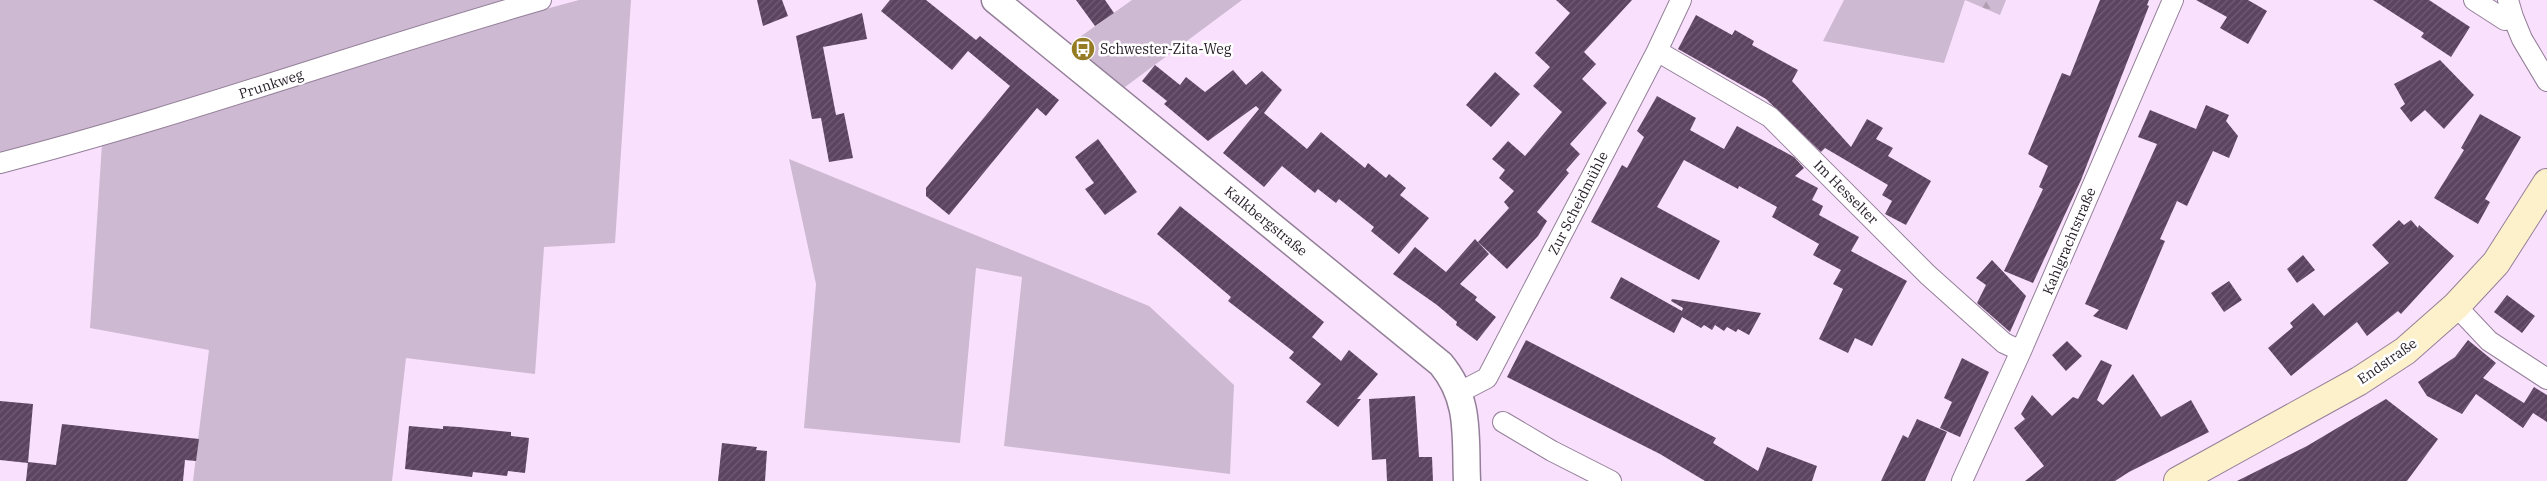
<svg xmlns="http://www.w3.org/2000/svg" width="2547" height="481" font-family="'IBM Plex Serif',serif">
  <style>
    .grass { fill: #cdb9d1 }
    .forest { fill: url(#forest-firs) }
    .building { fill: url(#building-hatch) }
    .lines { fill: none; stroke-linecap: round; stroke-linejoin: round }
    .minor-casing { stroke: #947f99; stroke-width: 22 }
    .tertiary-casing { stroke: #947f99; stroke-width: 29 }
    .secondary-casing { stroke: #947f99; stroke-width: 30 }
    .minor { stroke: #fff; stroke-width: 20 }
    .tertiary { stroke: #fff; stroke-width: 26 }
    .secondary { stroke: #fcf1cb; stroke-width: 28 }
    .labels { text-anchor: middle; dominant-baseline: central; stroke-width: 5; stroke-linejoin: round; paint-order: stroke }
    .poi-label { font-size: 14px; fill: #241b26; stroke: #fff; text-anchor: start }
    .street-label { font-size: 14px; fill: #241b26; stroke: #fff }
  </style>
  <defs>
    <pattern id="forest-firs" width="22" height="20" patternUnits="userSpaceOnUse" patternTransform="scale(1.25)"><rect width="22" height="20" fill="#cdb9d1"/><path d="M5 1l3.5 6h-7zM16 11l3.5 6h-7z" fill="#b09eb3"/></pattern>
    <pattern id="building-hatch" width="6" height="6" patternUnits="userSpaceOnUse" patternTransform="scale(1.25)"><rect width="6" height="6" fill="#5c4461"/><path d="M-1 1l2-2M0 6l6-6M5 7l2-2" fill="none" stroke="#6f5c74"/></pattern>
  </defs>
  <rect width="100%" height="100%" fill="#f9e1fe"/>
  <!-- grass -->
  <path class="grass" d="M0,0H517L208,97L0,155Z
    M579,0H631L615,243L544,247L535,374L406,358L392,481H193L209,350L90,328L102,144L229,107L439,38Z
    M1132,0H1242L1121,90L1070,44Z
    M1844,0H1965L1944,63L1823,41Z
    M789,159L1149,306L1234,385L1230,474L1004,446L1022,277L976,268L960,443L804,428L816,284Z"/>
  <!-- forest -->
  <path class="forest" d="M1965,0H2006L2000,15Z"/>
  <!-- building -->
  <path class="building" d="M757,0H782L788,16L763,26Z
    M890,0H926L976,40L980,36L1059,100L1046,116L1037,108L949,215L926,196V188L1010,86L968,51L952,70L881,11Z
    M1076,0H1105L1114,13L1095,26Z
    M1556,0H1632L1584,52L1596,64L1582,79L1607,103L1570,144L1580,154L1566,170L1569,173L1537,212L1547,221L1538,236L1507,269L1478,242L1509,208L1504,202L1514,191L1499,178L1505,170L1492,159L1508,141L1525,156L1562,112L1533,86L1550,67L1535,53L1570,13Z
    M2100,0H2149L2147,5L2149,6L2081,180L2033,283L2004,271L2043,189L2039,187L2048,166L2028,154L2062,73L2070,76Z
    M2196,0H2248L2267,11L2248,44L2220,28L2227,17Z
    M2373,0H2429L2470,27L2451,57L2421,37L2424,33Z
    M862,13L867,39L823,47L836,115L844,113L853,158L829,162L821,118L812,119L796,36Z
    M1696,15L1732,35L1735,30L1754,41L1752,45L1798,70L1792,81L1851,147L1867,119L1883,128L1876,139L1893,148L1888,156L1931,181L1906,225L1885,214L1892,201L1882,195L1888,185L1825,148L1821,152L1766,99L1678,49Z
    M2440,60L2474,95L2444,129L2425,110L2411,122L2400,108L2405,104L2394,84Z
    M1155,65L1180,85L1186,77L1205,92L1233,70L1246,85L1262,71L1282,90L1264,113L1307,149L1321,132L1365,168L1368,163L1386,178L1389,174L1406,188L1400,195L1429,218L1399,254L1371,231L1374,227L1339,199L1336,203L1318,189L1315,193L1282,166L1264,187L1223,153L1259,109L1260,110L1256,106L1208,141L1164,104L1167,101L1142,81Z
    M1495,72L1520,94L1491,127L1466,105Z
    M1657,96L1696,118L1690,130L1724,149L1737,126L1794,157L1804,168L1795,176L1818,188L1812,200L1823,206L1819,215L1859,237L1851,251L1907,281L1872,346L1855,338L1848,353L1819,339L1843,289L1833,284L1841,270L1813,255L1819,244L1772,217L1777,207L1739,186L1738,189L1684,160L1657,207L1720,241L1699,280L1591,222L1622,165L1627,168L1644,137L1637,131Z
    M2206,105L2229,115L2226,121L2238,136L2229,158L2213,151L2187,206L2177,201L2160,239L2165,241L2127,330L2093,316L2099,310L2085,304L2157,144L2138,137L2150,110L2196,129Z
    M2480,114L2521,137L2485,199L2490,202L2478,224L2434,198L2464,150L2461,148Z
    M1098,139L1137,192L1105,215L1085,189L1094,183L1075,157Z
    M1180,206L1324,322L1312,337L1341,361L1349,350L1378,374L1357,399H1361L1338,427L1306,402L1321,384L1289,358L1294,352L1228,301L1231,297L1157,234Z
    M2399,220L2404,225L2411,220L2418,228L2419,225L2454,256L2401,314L2398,311L2367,336L2357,322L2291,376L2268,348L2293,327L2290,323L2313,303L2324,316L2389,263L2372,245Z
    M1475,239L1489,254L1460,284L1477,297L1475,300L1496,317L1477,341L1456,325L1457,322L1437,305L1393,274L1415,247L1446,272Z
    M2303,255L2315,270L2297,283L2287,269Z
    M1992,260L2026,296L2010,332L1977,303L1986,285L1976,278Z
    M1621,277L1682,311L1683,308L1671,301L1672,299L1761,313L1749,335L1738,329L1736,332L1727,327L1724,331L1715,325L1712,330L1704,325L1701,328L1682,317L1674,333L1610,298Z
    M2229,281L2242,300L2224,312L2211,293Z
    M2507,295L2535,316L2522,333L2494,312Z
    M1526,340L1716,438L1713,443L1758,471L1767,447L1817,466L1812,481H1705L1660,454L1507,377Z
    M2468,340L2496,363L2483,378L2524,403L2534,387L2547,395V422L2533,413L2523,428L2476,394L2462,414L2427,396L2418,382L2455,357Z
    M2067,341L2082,356L2066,371L2052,355Z
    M1962,358L1989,372L1960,437L1940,428L1952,402L1944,398Z
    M2101,360L2112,365L2097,400L2103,405L2133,374L2161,417L2191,400L2209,432L2129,472L2115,481H2025L2044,466L2014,428L2025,419L2021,414L2032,395L2052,416L2073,397L2078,399Z
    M1415,396L1419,457H1432L1433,481H1387L1386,459L1372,460L1369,399Z
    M2386,399L2438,439L2407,481H2237L2307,446Z
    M0,401L33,404L28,463L0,460Z
    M1917,419L1947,432L1925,481H1881L1903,435L1908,438Z
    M62,424L199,439L196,461L185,460L183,481H26L28,462L56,465Z
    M409,426L443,429V426L459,427L511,432V436L529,438L525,473L508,471L507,476L473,472L472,477L405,469Z
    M722,443L757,447L756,450L767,451L765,481H718Z"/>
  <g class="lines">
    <!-- minor casing -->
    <g class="minor-casing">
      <path id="minor" d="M2474,0L2505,20L2513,17L2522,39L2547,81
        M2508,0L2513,17
        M1657,51L1770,117L1928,275L2004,343L2021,351
        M0,163C183,116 359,52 541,0
        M2456,306L2489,341L2547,379
        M1460,392L1487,378L1657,51L1681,0
        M1503,422L1552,451L1611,481
        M1962,481L2021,351L2173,0"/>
    </g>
    <!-- tertiary casing -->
    <g class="tertiary-casing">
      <path id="tertiary" d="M995,0L1441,364C1471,400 1465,437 1467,481"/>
    </g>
    <!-- secondary casing -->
    <g class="secondary-casing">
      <path id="secondary" d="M2178,481L2359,381L2405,351L2456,306L2496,263L2547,183"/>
    </g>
    <!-- minor -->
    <use href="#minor" class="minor"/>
    <!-- tertiary -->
    <use href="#tertiary" class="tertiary"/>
    <!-- secondary -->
    <use href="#secondary" class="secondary"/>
  </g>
  <!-- icons -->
  <defs>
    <g id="bus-disc" transform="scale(1.25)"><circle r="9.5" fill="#957b23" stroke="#fff"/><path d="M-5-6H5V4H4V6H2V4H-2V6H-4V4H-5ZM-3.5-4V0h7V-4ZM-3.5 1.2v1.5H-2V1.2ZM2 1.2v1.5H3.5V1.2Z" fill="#fff"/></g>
  </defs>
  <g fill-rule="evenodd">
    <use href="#bus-disc" x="1083" y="49"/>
  </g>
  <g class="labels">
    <!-- poi labels -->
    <g class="poi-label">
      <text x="1100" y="49">Schwester-Zita-Weg</text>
    </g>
    <!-- street labels -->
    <g class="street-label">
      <text transform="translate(271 84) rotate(-18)">Prunkweg</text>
      <text transform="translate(1846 192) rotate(45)">Im Hesselter</text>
      <text transform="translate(1578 203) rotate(-63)">Zur Scheidmühle</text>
      <text transform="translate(1266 221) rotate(39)">Kalkbergstraße</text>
      <text transform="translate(2069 241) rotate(-67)">Kahlgrachtstraße</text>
      <text transform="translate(2387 361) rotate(-35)">Endstraße</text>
    </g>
  </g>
</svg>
